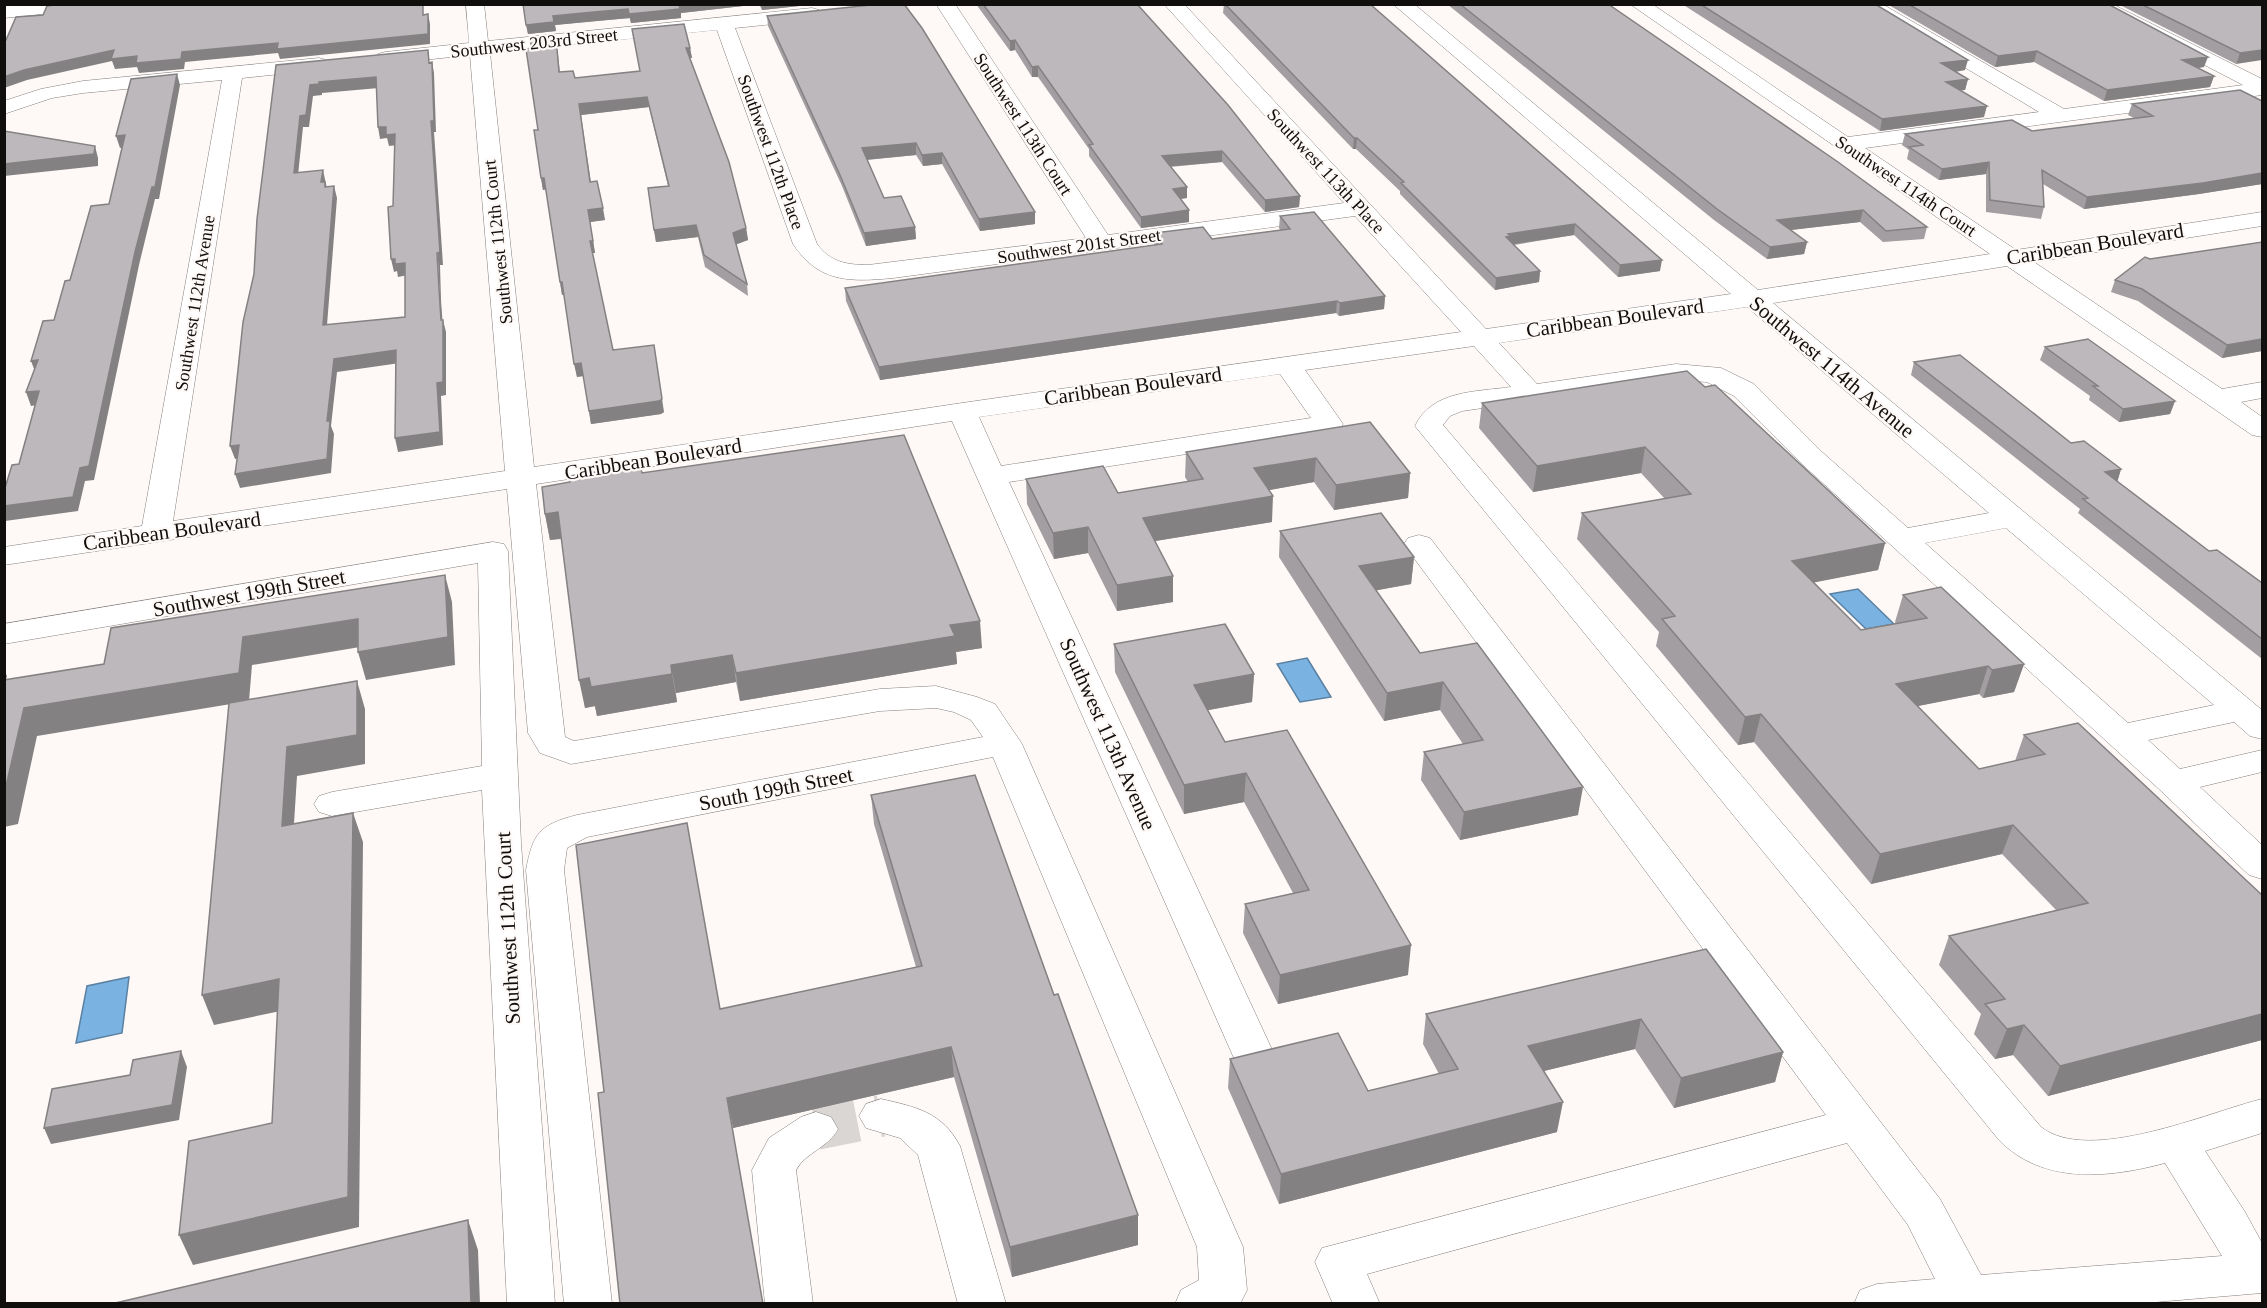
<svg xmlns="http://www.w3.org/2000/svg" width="2267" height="1308" font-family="Georgia,serif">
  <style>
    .water { fill: #7ab2e2; stroke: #5a81a2; stroke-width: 1.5 }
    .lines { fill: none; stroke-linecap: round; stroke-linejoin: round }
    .minor-tunnel { stroke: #dad6d4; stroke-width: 42; stroke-dasharray: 42 21; stroke-linecap: butt }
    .minor-casing { stroke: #837f7d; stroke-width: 1 }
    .minor { fill: #fff; fill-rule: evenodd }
    .wall { fill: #a29ea1 }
    .shaded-wall { fill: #848183 }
    .building { fill: #bcb8bb; stroke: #848183; stroke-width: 1.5; fill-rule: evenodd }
    .labels { text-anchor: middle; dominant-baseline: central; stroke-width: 4.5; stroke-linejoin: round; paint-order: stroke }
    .far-street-label { font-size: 18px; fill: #100f0e; stroke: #fef9f7 }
    .street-label { font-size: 21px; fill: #100f0e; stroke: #fef9f7 }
  </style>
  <rect width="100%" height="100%" fill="#fef9f7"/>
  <!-- water -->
  <path class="water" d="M1858,589L1894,624L1866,629L1830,594Z
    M1307,658L1331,697L1300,702L1277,664Z
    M129,977L122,1033L76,1043L87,986Z"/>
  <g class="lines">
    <!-- minor-tunnel -->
    <path class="minor-tunnel" d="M816,1129L881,1116"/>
    <!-- minor casing -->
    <g class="minor-casing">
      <path id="minor" d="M22,4H92L83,10L4,18V6Z
        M466,4H484L488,41L812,8L819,10L821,14L819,18L812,20L735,28L817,244C830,262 847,265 868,265L1086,238L936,4H955L1108,235L1344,203L1164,4H1184L1486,329L1731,294L1393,4H1414L1758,290L1990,254L1630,4H1652L1848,137L2039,112L1859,4H1882L2064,109L2243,85L2087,4H2112L2262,79V95L1865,148L2016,250L2262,212V226L2034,262L2222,389L2262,382V398L2241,402L2262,417V437L2252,435L2007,266L1773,303L2262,710V739L2250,736L2234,722L2148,740L2180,769L2262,750V772L2200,787L2262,845V879L2249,875L2160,790L1802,464L1734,396L1707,382L1676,380L1462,411L1450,416L1443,425L2041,1127C2089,1165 2209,1112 2262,1099V1133L2205,1151L2245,1212L2262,1243V1293L2132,1304H1854L1860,1290L1877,1284L1935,1279L1908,1225L1847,1143L1367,1274L1380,1304H1333L1315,1262L1322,1248L1826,1115L1408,550L1404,544L1408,538L1419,535L1430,538L1940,1199L1981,1275L2222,1256L2165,1163C2109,1178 2043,1185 1999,1140L1415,426C1432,390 1476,392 1511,387L1474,346L1305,370L1343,424L1339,430L1009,482L1275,1056L1269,1067L1254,1072L1239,1067L1233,1056L952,421L536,484L565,737L574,741L880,689L936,686L977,697L995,704L1022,744L1243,1247L1247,1290L1240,1304H1175L1181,1290L1199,1280L1197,1247L993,757L587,837L567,848L564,870L612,1304H564L526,870C533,833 539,825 577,815L983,737L971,720L954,712L936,708L880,711L571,764L540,753L528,733L507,489L4,565V547L142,526L222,80L83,93L52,98L4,114V101L41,89L83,81L319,58L326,60L329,64L326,68L319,70L242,78L173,521L505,471L470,55L385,64L378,62L375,58L378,54L385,52L469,43ZM717,30L793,244C819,283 850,282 893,278L1355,216L1461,332L962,403L534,467L490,53ZM1747,307L1989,513L1908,528L1822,452L1754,384L1721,368L1676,364L1537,384L1499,343ZM1280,374L1311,418L1001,466L979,417ZM2006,528L2214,705L2128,723L1925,543Z
        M493,542L504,544L508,551L521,843L555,1304H507L482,790L332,816L319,812L314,804L319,796L332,792L482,766L478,563L4,644V624Z
        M881,1099C916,1107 942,1112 960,1146L1006,1304H958L918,1155L900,1138L866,1128L859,1116L866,1104Z
        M816,1112L831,1117L838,1129C828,1148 806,1152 796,1170L813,1304H765L752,1170L769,1138L801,1117Z"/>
    </g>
    <!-- minor -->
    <use href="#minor" class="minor"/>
  </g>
  <!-- wall -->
  <path class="wall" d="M523,4H818L762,10L760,6L752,5L681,13V18L631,23L630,18L595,21L555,25L556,31L528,34Z
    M976,4H1137L1300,196L1299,207L1265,212L1222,162L1170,167L1187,198L1180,199L1189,222L1141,228L1089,156V149L1038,77H1032L1015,50L1010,51Z
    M1224,4H1370L1660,271L1618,277L1574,235L1514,245L1540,271L1539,282L1495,290L1400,194V191L1356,149H1353L1223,13Z
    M1447,4H1608L1927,227L1924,239L1883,242L1860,222L1790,230L1807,242L1804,254L1767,259L1714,220Z
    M1682,4H1875L1965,70L1956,72L1968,79L1965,90H1961L1984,117L1880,131Z
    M1887,4H2108L2204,67L2198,68L2214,76L2210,87L2104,101L2034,62L1995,67Z
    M2118,4H2262L2236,64Z
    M767,16L1035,224L980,231L942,164L923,166L916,155L867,160L884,198L915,227L916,239L866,246L842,186L768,26Z
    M557,47L560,72L575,78L639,72L690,48L692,58H690L746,228L748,240L736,244L747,284L748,296L705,267L698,237L656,242L654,230L668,186L649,107L581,115L591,182L605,220L590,222L595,253H592L613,350L664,412L661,414L591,424L583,376L577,377L564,294L562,295L560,282L546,189L543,190L541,178L538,130Z
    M2262,101V184L2199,194L2084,209L2043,184L2044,207L2041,219L1986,212V174L1939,180L1907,159L1909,150L1902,145L1905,134L2032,131L2134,118L2128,115L2132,104Z
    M1280,216L1385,296L1384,309L1339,316L1336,313L880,380L846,301L845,288L1154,246V233L1212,239L1280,230L1279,228Z
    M2262,242V351L2222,358L2138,301L2111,292L2115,280L2150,259Z
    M2045,347L2175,401L2170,414L2119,422L2089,400L2090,396L2040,360Z
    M1914,362L2121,469L2117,482L2209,551L2262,583V659L2078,513L2080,509L1911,375Z
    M1705,387L1885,543L1878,570L1814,582L1861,630L1896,624L1895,622L1903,595L2024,664L2014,692L1983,698L1979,694L1917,706L1979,769L2015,761L2024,735L2262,895V1040L2048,1096L2013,1055L1995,1059L1974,1034L1981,1014L1939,965L1949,936L2056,910L2002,854L1871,884L1754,742L1738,745L1656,646L1659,632L1577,539L1582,513L1665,499L1641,473L1533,492L1479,428L1482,403Z
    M1370,422L1410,473L1408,498L1334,510L1314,482L1269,490L1272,522L1155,541L1173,602L1117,611L1088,553L1054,559L1027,504L1026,479L1118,493L1188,482L1185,477L1186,452Z
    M642,473L982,648L956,652L957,664L740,701L736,682L676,693L677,702L597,716L595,706L585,708L562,539L550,540L545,514Z
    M1280,531L1414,557L1411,584L1376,590L1420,653L1578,815L1460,840L1421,780L1424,752L1463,744L1440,710L1384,721L1279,557Z
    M1114,644L1254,674L1252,702L1208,710L1225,742L1408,975L1278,1004L1243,933L1245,904L1293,893L1244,802L1184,814L1115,672Z
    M871,795L1138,1245L1012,1277L954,1077L733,1128L720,1009L916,967L874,824Z
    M1706,949L1783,1052L1775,1082L1674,1108L1635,1049L1544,1071L1557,1132L1279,1204L1228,1088L1230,1059L1368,1091L1439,1074L1423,1044L1426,1014Z"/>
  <!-- shaded-wall -->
  <path class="shaded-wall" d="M679,4H752V5L681,13V18L631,23L629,14Z
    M761,4H818L762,10Z
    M628,9L630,18L555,25L556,31L528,34L526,25L553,16Z
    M428,14L430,24V44L280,59L278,53L185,62L184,69L139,73L137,67L115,69L112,61L27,80L4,88V77L24,70L114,50L182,52Z
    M1015,40V50L1010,51V41Z
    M686,48H690L692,58H688Z
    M2262,50V60L2236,64L2240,53Z
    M2037,51L2034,62L1995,67L1998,56Z
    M2208,57L2204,67L2178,70L2182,60Z
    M1968,60L1965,70L1938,74L1941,63Z
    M432,62L434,73L436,132H434L443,265H440L441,300L443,328V320L446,332V395L441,396L443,445L398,452L395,438L437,383L441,320L431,121Z
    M1038,66V77H1032V67Z
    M177,74L180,85L159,199H155L139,265L94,480L85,481L78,511L5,521L4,519V506L80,468L135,252Z
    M2214,76L2210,87L2104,101L2107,90Z
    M376,77L379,88L322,93V95L313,96L309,127H303L297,185L294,173L300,116L310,85L319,82Z
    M1968,79L1965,90L1943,93L1946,82Z
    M647,97L649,107L581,115L579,104Z
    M1987,106L1984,117L1880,131L1882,119Z
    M378,127H386L395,134L398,145L389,146L387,138L380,139Z
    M125,135L129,146L120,148L116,136Z
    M1354,138H1357L1356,149H1353Z
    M916,143V155L863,160L862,148Z
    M95,146L98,158V166L4,176V164Z
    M1222,151V162L1162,167V156Z
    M942,153V164L923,166L922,155Z
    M1989,162L1986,174L1939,180L1942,169Z
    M323,170L328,193L321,182Z
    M2262,173V184L2199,194L2084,209L2087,197Z
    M541,178H544L547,189L543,190Z
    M334,186L337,198L326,338L323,325Z
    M1187,187V198L1172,200L1173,189Z
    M1300,196L1299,207L1265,212V200Z
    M603,208L605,220L590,222L595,253H592L590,241L588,210Z
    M1189,210V222L1141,228V217Z
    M1863,210L1860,222L1774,232L1777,220Z
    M1035,212V224L980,231L979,219Z
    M1575,224L1574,235L1508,245L1506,237L1508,234Z
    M696,225L698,237L656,242L654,230Z
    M915,227L916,239L866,246L864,233Z
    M746,228L748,240L735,245L733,233Z
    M1807,242L1804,254L1767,259L1770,247Z
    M391,259H395L405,263L408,275L398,277L397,271L394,272Z
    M1662,260L1660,271L1618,277L1620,265Z
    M1540,271L1539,282L1495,290L1496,278Z
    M560,282H562L565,294L562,295Z
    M1385,296L1384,309L1339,316L1340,303Z
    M1337,301L1336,313L880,380L879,367Z
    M2262,339V351L2222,358L2227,345Z
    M654,345L664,412L661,414L591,424L589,411Z
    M396,350L400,363L337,372L331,426L334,434L331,473L240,488L235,474L327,421L334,359Z
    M38,360L36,374L31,361Z
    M581,363L583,376L577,377L574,364Z
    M39,391L44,404L31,406L26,392Z
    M2175,401L2170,414L2119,422L2123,409Z
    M239,445L243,458L235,459L230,446Z
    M1645,447L1641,473L1533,492L1537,466Z
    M1316,458L1314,482L1253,493L1254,468Z
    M2121,469L2117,483L2105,472Z
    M1410,473L1408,498L1334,510L1336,485Z
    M1273,496L1272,522L1143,543V518Z
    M558,512L564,538L550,540L545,514Z
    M1088,527V553L1054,559L1053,533Z
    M1885,543L1878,570L1786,588L1792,561Z
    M1414,557L1411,584L1357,594L1359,566Z
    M445,575L452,602L455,665L366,680L358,652Z
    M1173,576V602L1117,611V585Z
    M358,619L366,646L252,665L249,701L37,736L18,824L4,827V795L24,708L243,637Z
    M980,621L982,648L956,652L957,664L740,701L736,673L950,625Z
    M732,655L736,682L676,693L671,665Z
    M2024,664L2014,692L1983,698L1992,670Z
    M1988,666L1979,694L1888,712L1896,684Z
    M4,670L7,676L4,686Z
    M672,674L677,702L597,716L591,687Z
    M1254,674L1252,702L1193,713L1194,685Z
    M589,678L595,706L585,708L579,680Z
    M357,681L365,709V764L297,776L292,855L282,826L287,747Z
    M1443,682L1440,710L1384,721L1387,693Z
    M1761,714L1754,742L1738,745L1745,717Z
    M1246,773L1244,802L1184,814V785Z
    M1583,787L1578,815L1460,840L1464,812Z
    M353,813L363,842L359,1227L193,1265L179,1235L348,1197Z
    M2013,825L2002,854L1871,884L1880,854Z
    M1411,945L1408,975L1278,1004L1280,975Z
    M279,979L290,1009L214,1025L202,995Z
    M2262,1014V1040L2048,1096L2060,1066Z
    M1641,1019L1635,1049L1523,1076L1528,1046Z
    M2024,1025L2013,1055L1995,1059L2007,1029Z
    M951,1047L954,1077L733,1128L727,1098Z
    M181,1051L187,1067L179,1120L51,1144L44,1128Z
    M1783,1052L1775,1082L1674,1108L1681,1078Z
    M1563,1102L1557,1132L1279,1204L1281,1174Z
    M1138,1215V1245L1012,1277L1010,1247Z
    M468,1220L478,1250L480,1304H471Z"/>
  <!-- building -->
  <path class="building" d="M61,4H423V15L428,14V34L277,49L278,43L182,52L181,59L136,63L137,56L111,59L114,50L24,70L4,77V40H6L16,17L43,15L47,6Z
    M523,4H679L680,9L629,14L628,9L594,12L553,16L554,22L526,25Z
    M880,4H904L922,28L1035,212L979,219L942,153L922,155L916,143L862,148L884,198L901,196L915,227L864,233L840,175L767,16Z
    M983,4H1137L1228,105L1300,196L1265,200L1222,151L1162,156L1187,187L1173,189L1189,210L1141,217L1089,145L1093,144L1038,66L1032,67L1015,40L1010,41Z
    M1225,4H1370L1662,260L1620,265L1575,224L1508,234L1510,236L1506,237L1540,271L1496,278L1401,183L1404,182L1357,138H1354Z
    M1460,4H1608L1838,162L1927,227L1886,231L1863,210L1777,220L1807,242L1770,247L1717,209Z
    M1700,4H1875L1968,60L1941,63L1968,79L1946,82L1987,106L1882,119Z
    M1908,4H2108L2208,57L2182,60L2214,76L2107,90L2037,51L1998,56Z
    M2141,4H2262V50L2240,53Z
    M684,24L690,48H686L729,162L746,228L733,233L747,284L704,255L696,225L654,230L648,188L669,186L647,97L579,104L590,182L597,181L603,208L588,210L593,241H590L613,350L654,345L662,399L659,401L589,411L581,363L574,364L562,282H560L544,178H541L534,130H538L526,49L532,48L530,40L556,37L559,72L573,71L575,78L640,71L632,29Z
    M428,50L429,63L432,62L434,121H431L440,252L437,253L439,288L441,320H443V382L437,383L440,432L395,438L396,350L334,359L327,421H330L327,459L235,474L239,445L230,446L243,322L254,274L257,219L276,65ZM376,77L378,127H386V135L395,134L393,206L388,207L391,259H395V264L405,263V317L323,325L334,186L325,187V182H321L323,170L294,173L300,116L306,115L310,85L319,84V82Z
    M177,74L155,187H152L135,252L89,466L80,468L73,497L4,506V491L12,465L19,464L39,391L26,392L38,360L31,361L43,321L54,320L65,281L70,280L91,206L109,204L125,135L116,136L131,79Z
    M2240,90L2262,101V173L2203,183L2087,197L2042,170L2044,207L1990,200L1989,162L1942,169L1909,147L1923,145L1905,134L2012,120L2032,131L2153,116L2132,104Z
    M4,131L95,146L94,154L4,164Z
    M1314,212L1385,296L1340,303L1337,301L879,367L845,288L1162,244L1154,233L1203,227L1212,239L1290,229L1280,216Z
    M2262,242V339L2227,345L2142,289L2115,280L2145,257L2150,259Z
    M2088,339L2175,401L2123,409L2093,386H2098L2045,347Z
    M1960,355L2071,443L2084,441L2121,469L2105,472L2209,551L2217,550L2262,583V639L2083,499L2088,498L1914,362Z
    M1687,371L1705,387L1715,385L1885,543L1792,561L1861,630L1927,618L1903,595L1941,587L2024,664L1992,670L1988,666L1896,684L1979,769L2045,754L2024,735L2078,723L2262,895V1014L2060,1066L2024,1025L2007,1029L1985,1004L2005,999L1949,936L2088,903L2013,825L1880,854L1761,714L1745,717L1662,619L1675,616L1582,513L1691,494L1645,447L1537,466L1482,403Z
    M1370,422L1410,473L1336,485L1316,458L1254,468L1273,496L1143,518L1173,576L1117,585L1088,527L1053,533L1026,479L1103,466L1118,493L1203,479L1186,452Z
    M904,435L980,621L950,625L955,636L736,673L732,655L671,665L672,674L591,687L589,678L579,680L558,512L545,514L542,487L570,482L569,476L640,465L642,473Z
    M1381,513L1414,557L1359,566L1420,653L1477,643L1583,787L1464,812L1424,752L1483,740L1443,682L1387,693L1280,531Z
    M445,575L448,637L358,652V619L243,637L239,673L24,708L4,795V680L104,664L111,628Z
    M1225,624L1254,674L1194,685L1225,742L1287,730L1411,945L1280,975L1245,904L1309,890L1246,773L1184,785L1114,644Z
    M357,681V735L287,747L282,826L353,813L348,1197L179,1235L189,1141L272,1123L279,979L202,995L229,703Z
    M975,775L1054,995L1058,994L1138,1215L1010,1247L951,1047L727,1098L763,1304H620L598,1093L604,1092L576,845L687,823L720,1009L922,966L871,795Z
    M1706,949L1783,1052L1681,1078L1641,1019L1528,1046L1563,1102L1281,1174L1230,1059L1338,1033L1368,1091L1458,1069L1426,1014Z
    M181,1051L172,1105L44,1128L52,1089L130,1075L133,1060Z
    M468,1220L471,1304H111Z"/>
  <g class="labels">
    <!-- far-street labels -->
    <g class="far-street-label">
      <text transform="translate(534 43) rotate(-6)">Southwest 203rd Street</text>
      <text transform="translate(1023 124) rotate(57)">Southwest 113th Court</text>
      <text transform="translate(771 152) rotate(70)">Southwest 112th Place</text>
      <text transform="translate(1326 171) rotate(47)">Southwest 113th Place</text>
      <text transform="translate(1906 186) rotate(34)">Southwest 114th Court</text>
      <text transform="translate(498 242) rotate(-96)">Southwest 112th Court</text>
      <text transform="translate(1079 246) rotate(-8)">Southwest 201st Street</text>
      <text transform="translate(195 303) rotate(-81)">Southwest 112th Avenue</text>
    </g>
    <!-- street labels -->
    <g class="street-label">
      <text transform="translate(2095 244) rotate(-9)">Caribbean Boulevard</text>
      <text transform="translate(1615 318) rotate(-8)">Caribbean Boulevard</text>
      <text transform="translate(1832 367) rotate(40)">Southwest 114th Avenue</text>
      <text transform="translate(1133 386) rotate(-8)">Caribbean Boulevard</text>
      <text transform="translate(653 459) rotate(-9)">Caribbean Boulevard</text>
      <text transform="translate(172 531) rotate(-8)">Caribbean Boulevard</text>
      <text transform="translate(249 593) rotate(-10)">Southwest 199th Street</text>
      <text transform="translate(1108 734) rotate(66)">Southwest 113th Avenue</text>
      <text transform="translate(776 789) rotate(-11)">South 199th Street</text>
      <text transform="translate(508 928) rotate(-93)">Southwest 112th Court</text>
    </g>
  </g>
  <!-- border -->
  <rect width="2267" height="1308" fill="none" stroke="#100f0e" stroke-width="12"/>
</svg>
